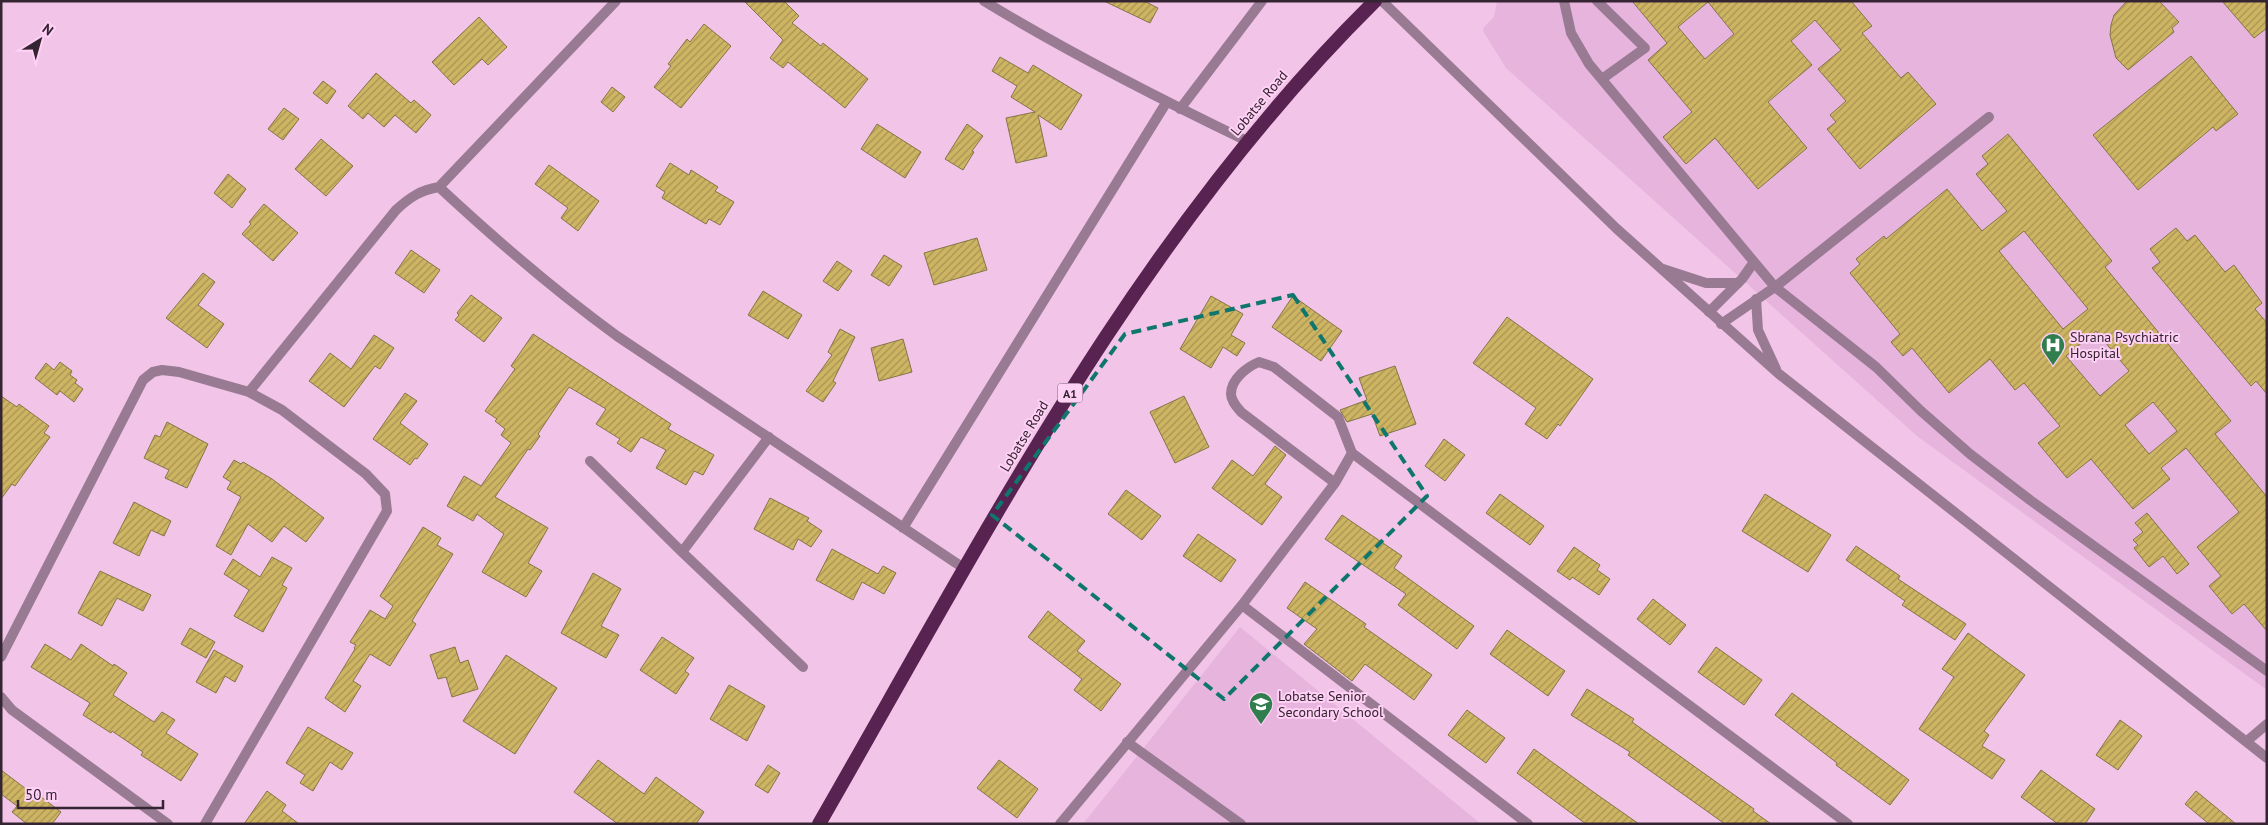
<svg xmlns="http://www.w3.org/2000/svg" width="2268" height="825" font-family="'PT Sans',sans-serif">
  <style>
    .built { fill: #e7b4de }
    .building { fill: url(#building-hatch); stroke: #847545; fill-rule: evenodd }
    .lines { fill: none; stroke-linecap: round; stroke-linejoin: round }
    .service { stroke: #987b92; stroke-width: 10 }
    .minor { stroke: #987b92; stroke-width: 10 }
    .tertiary { stroke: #987b92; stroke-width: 10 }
    .trunk { stroke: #582351; stroke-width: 14 }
    .marked { fill: none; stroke: #0f766e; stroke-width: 4; stroke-dasharray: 10 6; stroke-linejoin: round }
    .labels { text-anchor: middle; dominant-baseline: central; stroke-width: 4; stroke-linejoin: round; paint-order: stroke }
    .shield { fill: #fed1f5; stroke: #71586c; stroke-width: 1 }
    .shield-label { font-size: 12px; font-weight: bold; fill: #352432 }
    .street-label { font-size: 14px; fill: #352432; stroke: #fed1f5 }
    .poi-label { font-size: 14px; fill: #352432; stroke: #fed1f5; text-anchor: start }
  </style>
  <defs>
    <pattern id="building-hatch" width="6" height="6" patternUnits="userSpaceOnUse" patternTransform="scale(1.25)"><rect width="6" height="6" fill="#ceb563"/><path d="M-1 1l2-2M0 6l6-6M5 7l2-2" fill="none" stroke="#a89352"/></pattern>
  </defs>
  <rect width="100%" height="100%" fill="#f1c4e8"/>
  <!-- built -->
  <path class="built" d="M1497,1H2267V690L1917,436L1506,68L1483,31L1484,27L1494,17Z
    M1240,627L1481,824H1083Z"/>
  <!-- building -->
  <path class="building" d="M744,1H784L799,16L792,23L821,46L823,43L868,79L845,108L788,62L783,68L770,58L783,40Z
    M1104,1H1144L1158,8L1150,23Z
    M1632,1H1851L1872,26L1862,33L1901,78L1908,72L1936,104L1860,169L1827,129L1836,122L1830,115L1846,101L1818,69L1841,50L1815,20L1791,41L1812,65L1768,102L1807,148L1758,189L1715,138L1686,164L1663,137L1692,112L1648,60L1667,43ZM1708,2L1734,34L1705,59L1678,27Z
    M2127,1H2159L2179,22L2172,28L2174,32L2128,70L2116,58L2110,35L2111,25L2114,15Z
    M2222,1H2267V28L2254,38Z
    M479,17L507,47L488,65L482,59L454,85L432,62Z
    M704,24L731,46L681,108L654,87L671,66L668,64L687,39L690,42Z
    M2191,56L2238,114L2216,131L2213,127L2138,190L2093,135Z
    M1000,57L1028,73L1033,65L1082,95L1061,130L1038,115L1047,156L1016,163L1006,118L1035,112L1011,97L1017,86L992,71Z
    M376,73L411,103L414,100L431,115L416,133L395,115L384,127L368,113L363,119L348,106Z
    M323,81L336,91L327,104L313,93Z
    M612,87L625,97L613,112L601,102Z
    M284,108L299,119L283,140L268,129Z
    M877,124L921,152L905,178L861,149Z
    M967,124L983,136L972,151L974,152L963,170L945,159Z
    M2008,134L2112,261L2105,267L2231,421L2215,434L2267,497V631L2244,604L2232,614L2209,586L2221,576L2197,547L2239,512L2186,448L2161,468L2170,479L2133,509L2091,459L2067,478L2038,443L2060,426L2024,383L2015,390L1990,359L1949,393L1912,348L1903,356L1891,342L1900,334L1850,273L1860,264L1856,259L1884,236L1886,239L1947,189L1982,231L2007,211L1976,174L1988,164L1982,156ZM2024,231L2088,309L2063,329L1999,251ZM2096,331L2129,371L2100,396L2066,356ZM2153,402L2177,431L2149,454L2125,425Z
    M321,139L353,166L326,196L295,169Z
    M670,163L689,175L691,170L718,187L715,191L734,202L720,225L709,219L706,224L662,198L665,192L656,186Z
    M549,165L599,201L578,231L561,218L568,208L535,184Z
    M228,174L246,189L232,208L214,193Z
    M264,204L298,233L273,261L242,234L251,224L249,222Z
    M2176,228L2187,241L2195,235L2225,272L2234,265L2262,303L2255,309L2267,323V394L2256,381L2251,386L2152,268L2160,262L2150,249Z
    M977,238L987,270L934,285L924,253Z
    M411,250L440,270L424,293L395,273Z
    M884,255L902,266L889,286L871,275Z
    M837,261L852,271L838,291L823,281Z
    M203,273L215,282L198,305L224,324L207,348L166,318Z
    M763,291L802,315L788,339L748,315Z
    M471,295L502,318L484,342L455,320L459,315L457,313Z
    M1211,296L1243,314L1231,335L1245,343L1237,356L1223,347L1211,368L1180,349Z
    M1293,296L1342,331L1321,361L1272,327Z
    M1507,317L1593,379L1560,426L1558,424L1547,439L1525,424L1536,408L1473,363Z
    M840,329L855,337L833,381L836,383L823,402L806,391L832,355L828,352Z
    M533,334L671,424L668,429L714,455L703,475L694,471L686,485L656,468L666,450L641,437L631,452L617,443L620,439L596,424L606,409L569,387L538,434L540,436L530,450L528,449L495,497L548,528L528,563L542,571L526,597L482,572L504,534L477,514L473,521L447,506L464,476L481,486L511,443L501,435L505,429L495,421L497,419L485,411L515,369L511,366Z
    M374,335L394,348L380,369L375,366L344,407L309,381L330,353L351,369Z
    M903,339L912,372L879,381L871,348Z
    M60,362L72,371L70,375L77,380L75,383L83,389L74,402L60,391L57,395L35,378L46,363L54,370Z
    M1395,366L1416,424L1380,436L1372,414L1347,422L1340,410L1367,400L1359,378Z
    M405,393L417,401L400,423L428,444L417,459L415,458L410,465L373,439Z
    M1,396L17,407L19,404L49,426L44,433L50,437L15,486L12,484L1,499Z
    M1184,396L1209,447L1175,463L1150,412Z
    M167,422L208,444L187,488L165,478L169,470L144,458L155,435L160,437Z
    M1444,439L1465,455L1445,481L1425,466Z
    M1275,446L1286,455L1265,484L1282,497L1262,525L1212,488L1232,460L1253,476Z
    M234,460L241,464L243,462L272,479L324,518L306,542L284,526L272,542L248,524L231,555L216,546L241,497L227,489L231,482L223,477Z
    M1126,490L1161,516L1142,540L1108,514Z
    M1500,494L1544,526L1530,545L1486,513Z
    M1765,494L1831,535L1808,572L1742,531Z
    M770,498L809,518L807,521L822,531L811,547L798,539L793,550L754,529Z
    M134,502L171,521L164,536L151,530L139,556L113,543Z
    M2147,513L2189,564L2177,574L2163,556L2149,567L2134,548L2138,545L2133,540L2143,532L2135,523Z
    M1342,515L1402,556L1394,568L1474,626L1457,649L1398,605L1406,594L1325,539Z
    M423,527L441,538L437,545L453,554L412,621L416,624L390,666L370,654L353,681L361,686L345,712L325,698L355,649L354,648L356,645L350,642L370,610L385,619L393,606L380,596Z
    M1198,534L1236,560L1221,582L1183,556Z
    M1856,546L1900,576L1898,579L1966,624L1955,640L1902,605L1905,601L1846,560Z
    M1574,547L1600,565L1597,570L1610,579L1599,595L1572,577L1570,580L1557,571Z
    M832,549L878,574L883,566L896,573L884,594L862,582L853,600L816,580Z
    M272,557L292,568L282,585L287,588L263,632L234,616L249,590L224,574L233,559L260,577Z
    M100,571L151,595L143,611L117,598L102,626L78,613Z
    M593,573L621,589L601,626L619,635L606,658L561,633Z
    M1305,582L1366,624L1364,627L1432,675L1414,700L1365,664L1352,681L1304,644L1317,629L1287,608Z
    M1653,599L1686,625L1670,645L1637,619Z
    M1048,611L1085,641L1077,651L1121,684L1101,711L1074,690L1082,679L1028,637Z
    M190,628L215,642L206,658L181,644Z
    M1507,630L1565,671L1548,696L1490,654Z
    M1968,633L2025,675L1984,731L1989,735L1982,746L2005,760L1992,779L1919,729L1954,677L1942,669Z
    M662,637L694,658L685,671L689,674L676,694L640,670Z
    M45,644L71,660L81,644L113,666L114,664L127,673L113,695L154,722L162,712L175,720L166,733L198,754L181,781L141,755L143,752L112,731L111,733L83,715L90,703L31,667Z
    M455,647L460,663L468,660L478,689L452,697L446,677L438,679L430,655Z
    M1716,647L1762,680L1744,705L1698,672Z
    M214,650L243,666L235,682L225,676L216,693L196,682Z
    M506,655L557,688L515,754L463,721Z
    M729,685L765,706L747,741L710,719Z
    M1587,689L1634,719L1632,722L1754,809L1753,811L1771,824H1725L1628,755L1630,752L1571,715Z
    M1792,693L1909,780L1890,805L1836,765L1837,763L1775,715Z
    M1467,710L1505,738L1486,763L1448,735Z
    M2120,720L2142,736L2118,770L2096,755Z
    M308,727L353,753L342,770L330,762L313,791L300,783L305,775L286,763Z
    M1534,749L1599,796L1639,824H1586L1517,773Z
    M598,760L644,794L656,777L704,812L696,824H618L574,792Z
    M999,760L1038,789L1017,818L977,788Z
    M768,765L780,773L768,793L755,785Z
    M1,770L34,795L36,793L61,812L52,824H27L12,812L17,806L1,794Z
    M2041,770L2095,809L2085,824H2058L2021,797Z
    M267,791L286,805L282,811L299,824H244Z
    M2196,791L2236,824H2209L2185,804Z"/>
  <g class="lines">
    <!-- service -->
    <path class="service" d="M1564,1L1571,33L1589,64L1775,287L1876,367L1921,411L1970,454L2030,500L2267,671
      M1597,1L1645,48L1602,79
      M1709,312L1742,279L1754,262
      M1721,324L1775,287L1989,117
      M2247,741L2267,724
      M1127,742L1241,824"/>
    <!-- minor -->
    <path class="minor" d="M984,1C1069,53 1158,98 1247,141
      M1180,109L1262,1
      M439,187C496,240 554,290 617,336L965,569
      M249,392L396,210C410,197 421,190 439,187L616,1
      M590,461L682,552L803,667
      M1335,483L1241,412C1237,407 1231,401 1231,394C1231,379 1247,367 1259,362L1274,367L1338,417L1352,453L1848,824
      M903,528L1166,103
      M682,552L769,437
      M1242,605L1528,824
      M1,657L143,380L153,372L162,370L179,372L249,392L282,410L366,474L385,494L387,511L205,824
      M1,697L12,710L168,824
      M1060,824L1242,605L1335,483L1352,453"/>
    <!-- tertiary -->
    <path class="tertiary" d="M1382,1L1617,229L1779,374L2267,758
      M1663,269L1706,283H1738
      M1756,299L1758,330L1776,369"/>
    <!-- trunk -->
    <path class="trunk" d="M819,824C984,537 1137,236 1375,1"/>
  </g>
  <!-- marked area -->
  <path class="marked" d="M1293,295L1427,496L1224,699L992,515L1125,334Z"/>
  <!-- icons -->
  <defs>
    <g id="hospital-pin" transform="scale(1.25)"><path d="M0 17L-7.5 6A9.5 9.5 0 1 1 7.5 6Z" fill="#307e4d" stroke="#fed1f5"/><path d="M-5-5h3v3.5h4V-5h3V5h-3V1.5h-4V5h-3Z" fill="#fff"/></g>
    <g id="school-pin" transform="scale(1.25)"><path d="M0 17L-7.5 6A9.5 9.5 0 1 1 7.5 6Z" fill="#307e4d" stroke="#fed1f5"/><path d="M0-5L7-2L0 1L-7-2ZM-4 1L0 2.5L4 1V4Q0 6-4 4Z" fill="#fff"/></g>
  </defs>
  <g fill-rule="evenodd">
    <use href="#hospital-pin" x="2053" y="345"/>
    <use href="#school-pin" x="1261" y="704"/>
  </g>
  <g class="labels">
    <!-- shield labels -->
    <rect class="shield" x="1057.5" y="383.5" width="25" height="19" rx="4"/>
    <g class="shield-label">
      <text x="1070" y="393">A1</text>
    </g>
    <!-- street labels -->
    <g class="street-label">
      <text transform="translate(1259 103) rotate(-50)">Lobatse Road</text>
      <text transform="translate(1024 436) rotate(-59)">Lobatse Road</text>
    </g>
    <!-- poi labels -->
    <g class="poi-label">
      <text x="2070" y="337">Sbrana Psychiatric<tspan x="2070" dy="16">Hospital</tspan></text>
      <text x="1278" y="696">Lobatse Senior<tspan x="1278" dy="16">Secondary School</tspan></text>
    </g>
  </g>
  <!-- border -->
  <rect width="2268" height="825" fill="none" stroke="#352432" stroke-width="5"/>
  <!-- north arrow -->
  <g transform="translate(40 40) rotate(37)" stroke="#fed1f5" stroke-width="4" paint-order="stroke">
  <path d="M0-4L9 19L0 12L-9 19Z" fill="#352432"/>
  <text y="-8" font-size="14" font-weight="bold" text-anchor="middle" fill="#352432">N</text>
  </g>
  <!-- scale -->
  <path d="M18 800v8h145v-8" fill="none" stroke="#352432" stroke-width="2.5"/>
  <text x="25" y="800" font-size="15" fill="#352432" stroke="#fed1f5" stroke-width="4" paint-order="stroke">50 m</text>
</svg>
